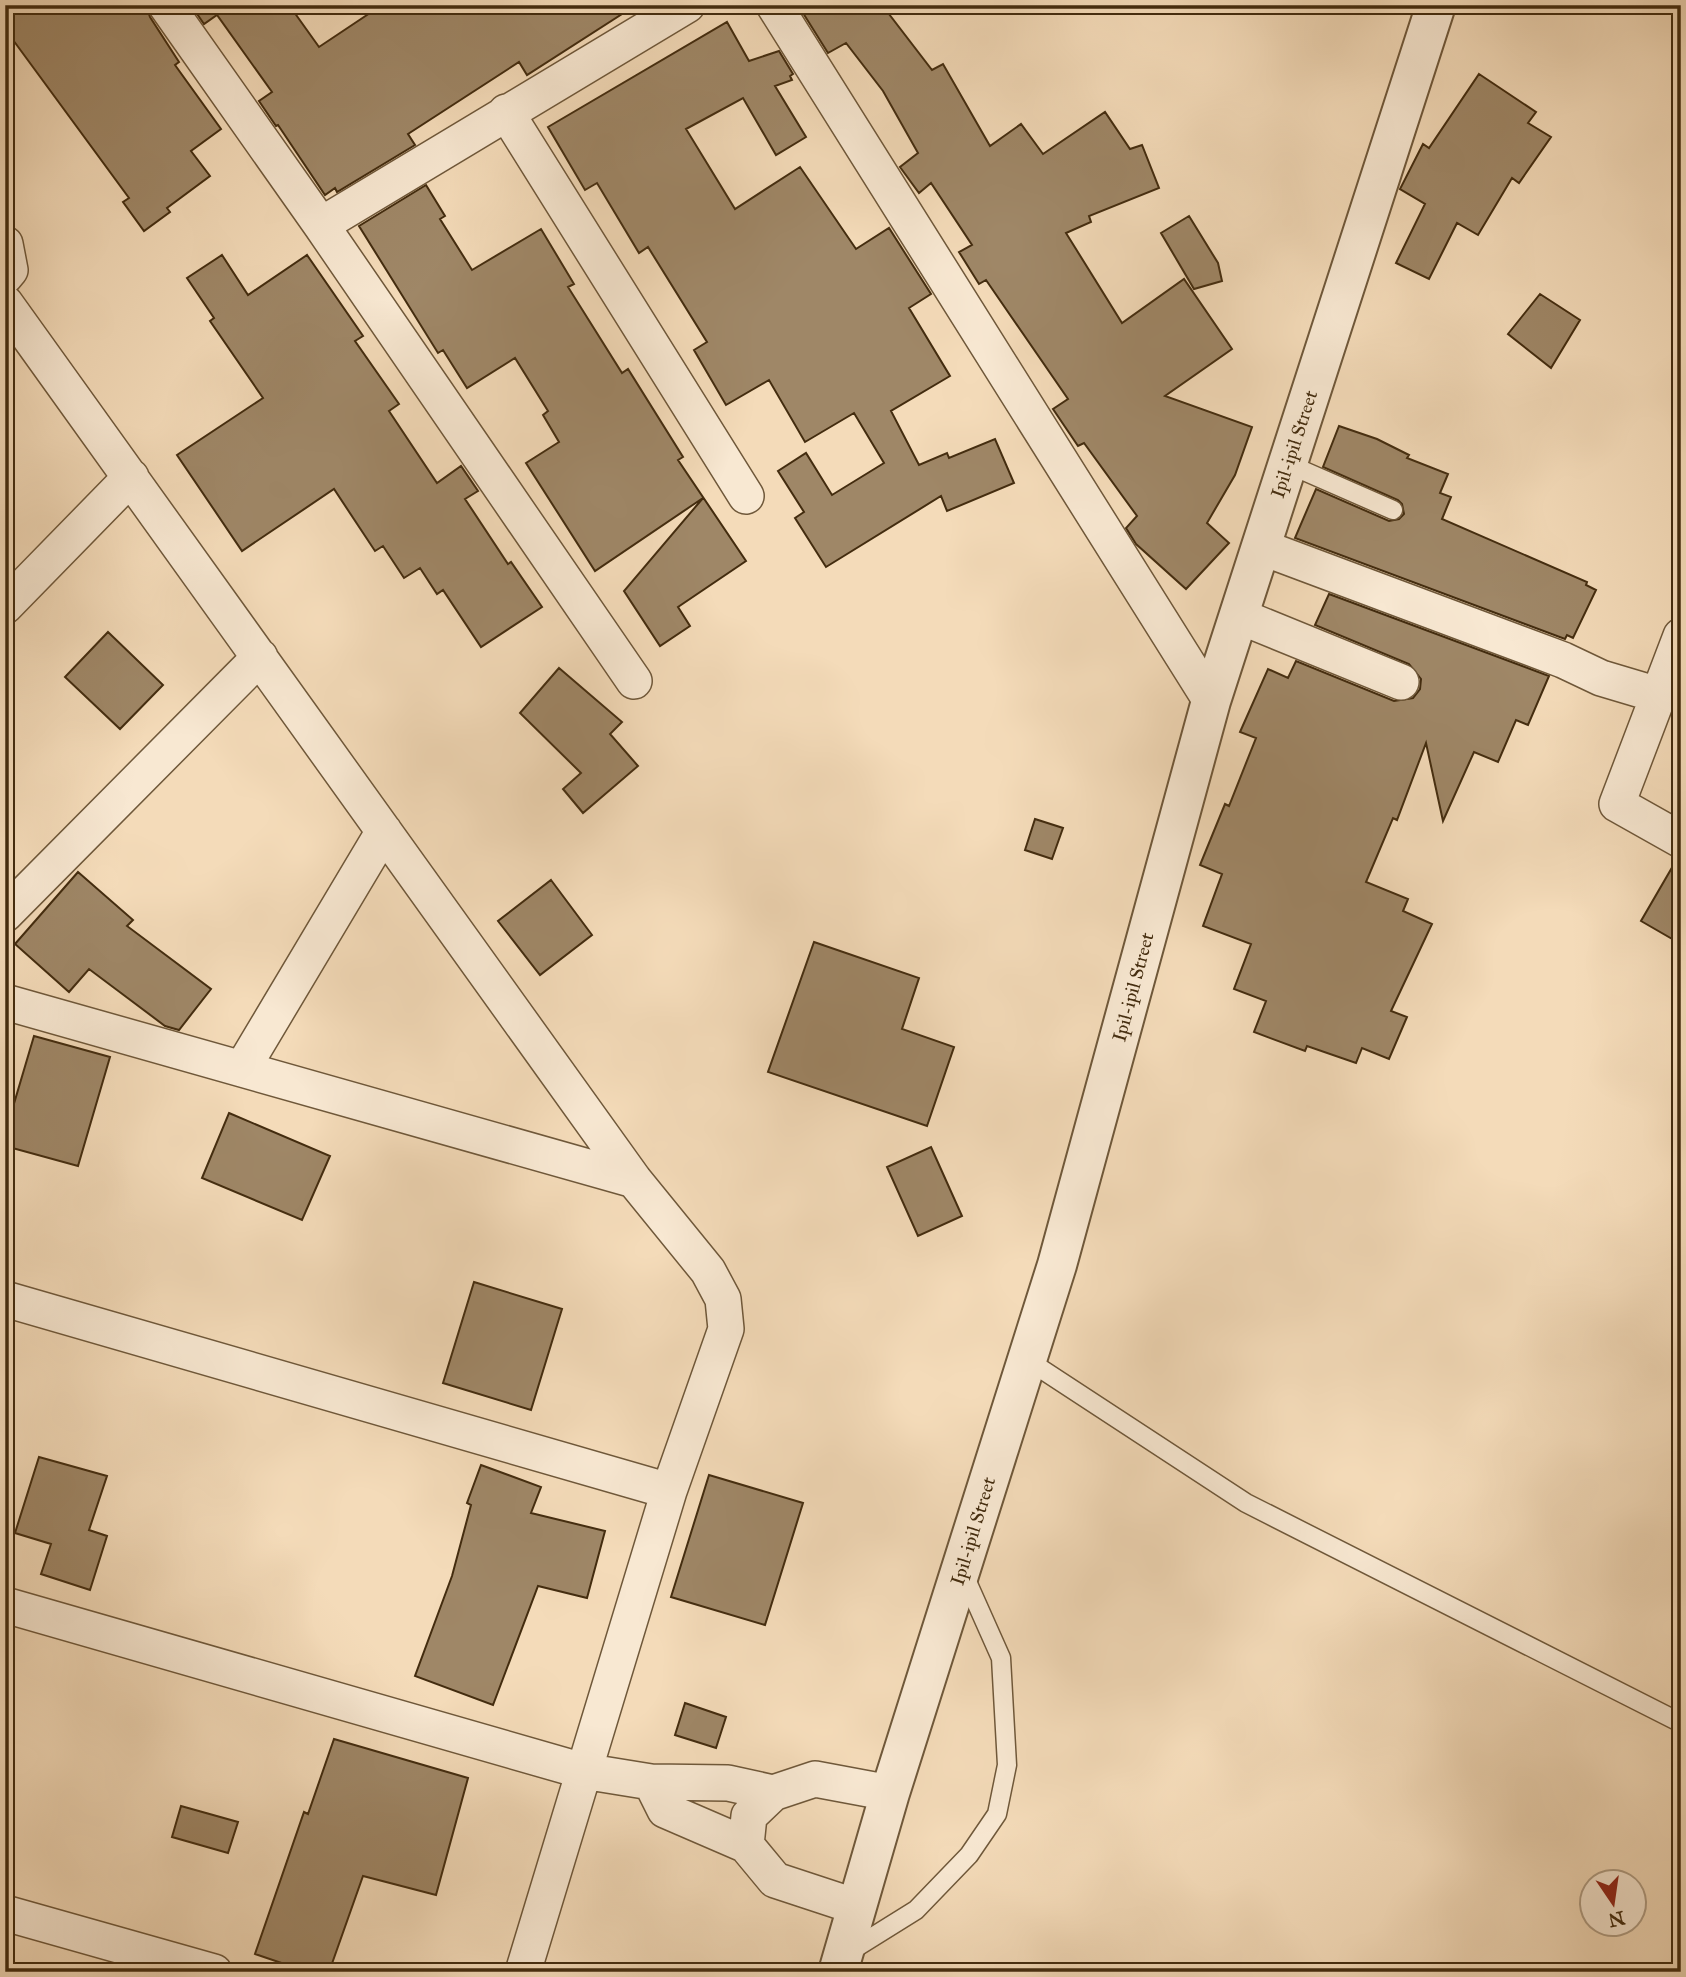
<svg xmlns="http://www.w3.org/2000/svg" width="1686" height="1977" font-family="'IM FELL Great Primer',serif">
  <style>
    .building { fill: #9f8767; stroke: #432c0f; stroke-width: 2 }
    .lines { fill: none; stroke-linecap: round; stroke-linejoin: round }
    .service-casing { stroke: #6f583a; stroke-width: 21 }
    .minor-casing { stroke: #6f583a; stroke-width: 38 }
    .tertiary-casing { stroke: #6f583a; stroke-width: 42 }
    .service { stroke: #f8e8d2; stroke-width: 18 }
    .minor { stroke: #f8e8d2; stroke-width: 35 }
    .tertiary { stroke: #f8e8d2; stroke-width: 38 }
    .labels { text-anchor: middle; dominant-baseline: central; stroke-width: 5; stroke-linejoin: round; paint-order: stroke }
    .street-label { font-size: 19px; fill: #432c0f; stroke: #f8e8d2 }
  </style>
  <rect width="100%" height="100%" fill="#f4dbb9"/>
  <filter id="stains"><feTurbulence type="fractalNoise" baseFrequency=".00286" numOctaves="4"/><feColorMatrix values="0 0 0 0 .2 0 0 0 0 .09 0 0 0 0 .02 0 0 0 .5 -.17"/></filter>
  <radialGradient id="worn" r=".72"><stop offset=".6" stop-color="#630" stop-opacity="0"/><stop offset="1" stop-color="#630" stop-opacity=".3"/></radialGradient>
  <!-- building -->
  <path class="building" d="M5,5H146L150,17L179,62L175,65L221,129L191,151L210,176L167,208L170,212L144,231L123,202L129,198L5,29Z
    M191,5H289L319,47L382,5H636L527,75L519,62L408,134L415,145L337,192L335,188L325,195L278,125L276,126L259,101L272,92L217,15L204,24Z
    M798,5H882L932,70L943,64L990,146L1021,124L1043,154L1105,112L1130,149L1142,145L1159,188L1089,216L1091,222L1066,233L1122,323L1184,279L1232,349L1165,396L1252,427L1235,475L1207,523L1229,543L1186,589L1136,544L1126,528L1137,516L1084,443L1078,446L1053,409L1068,399L986,280L979,284L959,252L972,245L931,183L919,193L900,167L918,153L883,91L846,43L828,53Z
    M727,22L749,61L779,51L793,74L790,76L792,80L775,86L806,137L776,155L743,98L686,129L735,209L800,167L856,249L889,228L931,294L909,308L950,376L891,411L919,465L947,453L949,458L995,439L1014,483L947,511L941,496L826,567L795,518L804,512L778,471L806,453L832,495L884,463L854,413L805,442L769,380L726,405L694,350L707,342L648,247L639,253L597,183L585,190L548,127Z
    M1479,74L1536,112L1528,123L1551,137L1519,183L1512,178L1478,235L1457,223L1429,279L1396,263L1425,204L1400,189L1423,144L1429,148Z
    M426,185L445,216L440,219L472,270L541,229L574,284L568,287L622,373L628,369L683,457L678,460L746,561L678,607L690,626L660,646L624,591L703,498L595,571L526,463L559,442L543,415L548,411L515,358L467,388L443,350L438,353L359,226Z
    M1189,216L1218,263L1222,281L1194,289L1161,233Z
    M222,255L248,295L307,255L363,336L355,341L399,404L389,411L437,483L461,466L478,491L465,499L508,564L511,562L542,607L481,647L443,590L437,594L420,568L404,578L383,546L375,551L334,489L242,551L177,455L263,398L210,321L214,318L187,278Z
    M1540,294L1580,320L1551,368L1508,334Z
    M1339,426L1377,439L1409,455L1407,458L1448,474L1440,493L1451,497L1442,519L1587,582L1586,585L1596,590L1573,638L1567,635L1565,639L1295,538L1316,489L1389,521L1399,519L1404,514L1402,504L1398,500L1323,467Z
    M1329,594L1549,676L1528,725L1516,720L1498,762L1474,752L1443,821L1426,743L1397,820L1393,818L1366,882L1408,899L1403,911L1432,924L1391,1011L1407,1017L1389,1059L1362,1048L1356,1063L1307,1046L1305,1051L1254,1032L1266,1001L1234,989L1251,944L1203,926L1222,874L1200,865L1225,804L1229,806L1256,738L1240,732L1268,669L1288,678L1296,661L1394,701L1413,698L1420,689L1421,679L1409,664L1315,625Z
    M108,632L163,685L120,729L65,677Z
    M559,668L622,722L610,734L638,766L583,813L563,789L581,773L520,713Z
    M1035,819L1063,828L1052,859L1025,850Z
    M1677,859L1681,860V944L1641,921Z
    M78,872L133,920L127,926L211,989L179,1030L165,1026L89,969L69,992L15,944Z
    M551,880L592,935L540,975L498,921Z
    M814,942L919,978L902,1029L954,1047L927,1126L768,1072Z
    M34,1036L110,1057L78,1166L5,1146V1134Z
    M229,1113L330,1156L302,1220L202,1178Z
    M931,1147L962,1216L918,1236L887,1167Z
    M474,1282L562,1309L531,1410L443,1383Z
    M39,1457L107,1476L89,1530L107,1536L90,1590L41,1574L51,1544L15,1533Z
    M481,1465L541,1487L531,1513L605,1531L587,1598L538,1586L493,1705L415,1676L452,1576L471,1505L467,1503Z
    M709,1475L803,1503L765,1625L671,1597Z
    M685,1703L726,1717L716,1748L675,1735Z
    M334,1739L468,1778L436,1895L363,1876L329,1972H308L255,1954L304,1812L308,1814Z
    M181,1806L238,1822L228,1853L172,1837Z"/>
  <g class="lines">
    <!-- service casing -->
    <g class="service-casing">
      <path id="service" d="M1288,464L1393,510
        M1026,1359L1246,1503L1681,1723
        M847,1953L916,1910L969,1855L997,1814L1007,1765L1001,1658L964,1575"/>
    </g>
    <!-- minor casing -->
    <g class="minor-casing">
      <path id="minor" d="M166,5L321,225L634,681
        M774,5L1211,701
        M506,112L746,496
        M321,225L687,5
        M5,244L10,270L5,276
        M5,303L634,1180L708,1271L723,1299L726,1329L669,1491L523,1972
        M1261,547L1563,660L1601,678L1658,695
        M5,606L131,477
        M1239,616L1401,682
        M1681,636L1617,804L1681,840
        M5,914L260,657
        M5,1002L634,1180
        M242,1069L384,831
        M5,1299L669,1491
        M5,1605L583,1771L651,1782
        M746,1845L665,1810L651,1782L728,1783L773,1793
        M857,1907L775,1880L746,1845L749,1816L773,1793L815,1779L890,1793
        M5,1913L214,1972"/>
    </g>
    <!-- tertiary casing -->
    <g class="tertiary-casing">
      <path id="tertiary" d="M838,1972L890,1793L1057,1265L1211,701L1436,5"/>
    </g>
    <!-- service -->
    <use href="#service" class="service"/>
    <!-- minor -->
    <use href="#minor" class="minor"/>
    <!-- tertiary -->
    <use href="#tertiary" class="tertiary"/>
  </g>
  <g class="labels">
    <!-- street labels -->
    <g class="street-label">
      <text transform="translate(1294 444) rotate(-72)">Ipil-ipil Street</text>
      <text transform="translate(1133 987) rotate(-75)">Ipil-ipil Street</text>
      <text transform="translate(973 1531) rotate(-73)">Ipil-ipil Street</text>
    </g>
  </g>
  <!-- margin -->
  <rect width="1686" height="1977" fill="none" stroke="#f4dbb9" stroke-width="28"/>
  <rect x="7" y="7" width="1672" height="1963" fill="none" stroke="#432c0f" stroke-width="3.5"/>
  <rect x="14" y="14" width="1658" height="1949" fill="none" stroke="#432c0f" stroke-width="2"/>
  <!-- north arrow -->
  <g transform="translate(1613 1903) rotate(167)"><circle r="33" fill="#f8e8d2" stroke="#b09d84" stroke-width="2"/>
  <path d="M0-5L12 26L0 18L-12 26Z" fill="#8f2418"/>
  <text y="-10" font-size="19" font-weight="bold" text-anchor="middle" fill="#432c0f">N</text>
  </g>
  <rect width="100%" height="100%" filter="url(#stains)"/>
  <rect width="100%" height="100%" fill="url(#worn)"/>
</svg>
